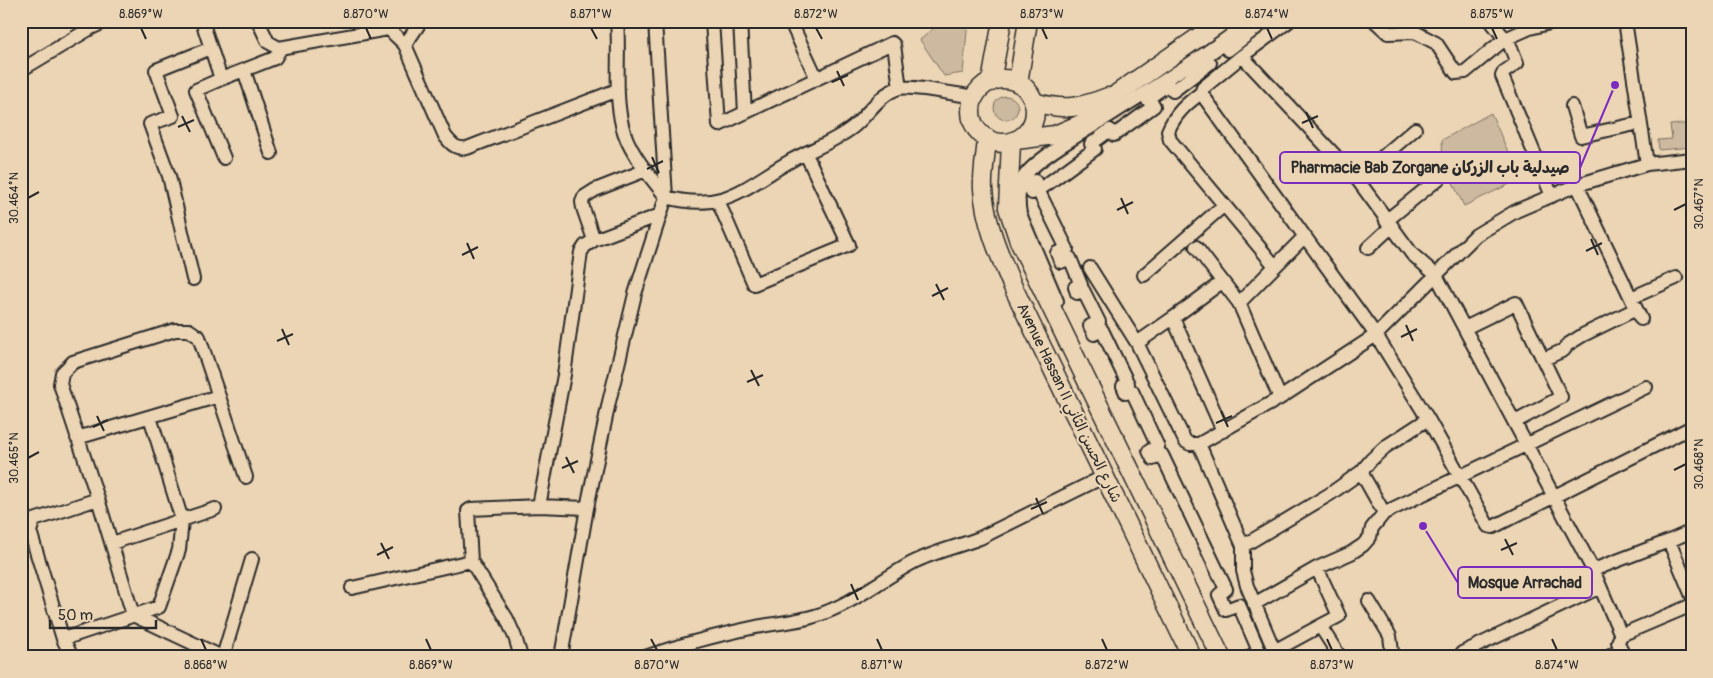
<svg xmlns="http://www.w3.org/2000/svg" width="1713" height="678" font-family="Pangolin,'Playpen Sans Arabic',sans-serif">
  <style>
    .green { fill: #cdb99f; stroke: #7c7265 }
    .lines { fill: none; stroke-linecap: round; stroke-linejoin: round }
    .street-casing { stroke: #2b2b2b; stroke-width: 16 }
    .secondary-casing { stroke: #2b2b2b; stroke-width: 21 }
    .street { stroke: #ecd5b5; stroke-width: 12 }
    .secondary { stroke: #ecd5b5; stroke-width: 18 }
    .ticks { fill: none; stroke: #2b2b2b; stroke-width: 2 }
    .labels { text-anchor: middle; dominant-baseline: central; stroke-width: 4.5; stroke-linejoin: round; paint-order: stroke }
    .street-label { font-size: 15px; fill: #2b2b2b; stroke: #ecd5b5 }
    .leader { fill: none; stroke: #7b2cbf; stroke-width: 2 }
    .callout-dot { fill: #7b2cbf; stroke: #ecd5b5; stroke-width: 2 }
    .callout { fill: #ecd5b5; stroke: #7b2cbf; stroke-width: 2 }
    .callout-label { font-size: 16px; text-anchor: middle; font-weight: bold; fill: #2b2b2b }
    .neatline { fill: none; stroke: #2b2b2b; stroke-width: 2 }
    .ticks-label { font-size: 12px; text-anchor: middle; fill: #2b2b2b }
  </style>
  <rect width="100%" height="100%" fill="#ecd5b5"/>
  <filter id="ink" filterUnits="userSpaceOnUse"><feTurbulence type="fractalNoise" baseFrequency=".02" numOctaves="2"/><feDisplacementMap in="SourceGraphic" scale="10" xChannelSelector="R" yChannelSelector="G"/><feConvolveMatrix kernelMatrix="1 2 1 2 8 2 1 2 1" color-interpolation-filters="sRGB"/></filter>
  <g filter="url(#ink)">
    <!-- green -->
    <path class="green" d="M942,21H968L963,73L944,76L920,40Z
      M994 108a12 12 0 1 1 24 0a12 12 0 1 1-24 0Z
      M1491,113L1520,179L1464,206L1443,162L1442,140Z
      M1692,123V147L1659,150L1658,140L1672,139L1670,125Z"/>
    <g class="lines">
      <!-- street casing -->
      <g class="street-casing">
        <path id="street" d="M202,21L221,79L196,90L224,158
          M258,21L268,42L279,48L388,29
          M386,21C389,32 398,37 405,45L445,136C452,145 456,149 467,148L617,90
          M617,21C620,56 614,91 622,125C628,152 650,176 666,197C725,213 744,187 792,160C812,149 834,142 853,127C868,115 879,94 899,88C912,85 959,95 975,97
          M712,21L719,125L892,43L894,45L900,88
          M740,21L745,113
          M1289,21L1242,56L1203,88L1201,93L1376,335L1428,419L1488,526L1493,527L1692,427
          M1375,21L1388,33L1415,32L1436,43L1456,73L1465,72L1505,39L1530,28L1557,21
          M1491,21L1505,39
          M1625,21L1647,164
          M794,29L817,79
          M1507,38L1517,63L1504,72L1502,76L1552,196
          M405,45L421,21
          M1242,56L1357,179L1412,254L1436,275L1376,335L1280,398L1199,444L1243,546V571L1247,586L1277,657
          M21,70L91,28L106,21
          M244,70L275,58L281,48
          M221,79L244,70L271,153
          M1201,93C1186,104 1175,114 1168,131L1170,140L1275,266
          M1572,106L1581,136L1640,123
          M1357,179L1415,129
          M1577,185L1641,319
          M718,201L754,284L849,245L806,154
          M1386,221L1443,175
          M594,240L583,208L582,202L584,197L595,190L646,170
          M1196,247L1239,303L1280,398
          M1368,248L1392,226
          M1090,268L1137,343L1185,441L1190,444H1199
          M1144,275L1223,206
          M193,279L169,176L150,124L173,116L156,70L211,48
          M1222,282L1173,318L1223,431
          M1631,298L1676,278
          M1057,301L1020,214C1018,202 1017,188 1024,177C1034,160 1082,133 1101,121C1151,89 1203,57 1250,21
          M1239,303L1304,237
          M1465,328L1516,303L1561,397L1515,422
          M1137,343L1173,318
          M1544,359L1564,350L1567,345L1583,335L1636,309
          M77,438L219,396
          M1361,472L1384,513
          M539,506L564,375L581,252L585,246L594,240L660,215
          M1669,541L1692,596
          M112,543L215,509
          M1243,546L1330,494L1361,472L1371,460L1385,447L1428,419
          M1317,568L1339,616L1320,626
          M1593,570L1669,541L1692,531
          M352,588L471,561
          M1369,601L1390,636L1392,652L1395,657
          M1254,604L1317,568L1351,553L1363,545L1370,537L1372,528L1384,513L1646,387
          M1621,635L1692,605
          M63,639L159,607L179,550L182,520L150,417
          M1274,651L1320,626L1340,657
          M1462,653L1600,587
          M72,657L63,639L30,531L34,520L98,499
          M222,657L133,615L98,499L60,384L62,373L73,362L175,330H189L199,337L246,477
          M223,657L252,559
          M521,657L515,637L507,619L471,561L468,511L471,509L539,506L587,508
          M561,657L587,508L609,402L635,294L666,197L655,21
          M645,657C682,644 718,635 756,627C776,623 796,622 815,616C851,605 879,581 912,563C933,552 957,547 980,538L1105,476
          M1249,657L1259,651L1239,605L1226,610L1219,595L1226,589L1162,455L1153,459L1149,451L1158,447L1132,391L1126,393L1123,386L1128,384L1102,330L1094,334L1090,326L1099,322L1083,290L1077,293L1075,287L1081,285L1070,258L1061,262L1057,253L1067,249L1038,190L1032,193L1028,184L1035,181L1039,190L1095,149L1091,144L1110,130L1114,135L1154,106L1147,99L1168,84L1173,91L1210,63L1205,57L1223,44L1228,50L1265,21
          M1607,657L1620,649
          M1624,657L1618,642L1621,635L1593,570L1436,275L1476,235L1516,211L1577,185L1647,164L1692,159"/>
      </g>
      <!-- secondary casing -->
      <g class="secondary-casing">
        <path id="secondary" d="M971 111a32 32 0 1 1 64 0a32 32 0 1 1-64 0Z
          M991,82L1002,21
          M1018,83L1028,21
          M1034,102C1064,111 1080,108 1108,97
          M987,138C986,155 982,172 983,189C985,222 999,254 1012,285L1192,657
          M1016,140L1055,135L1088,121L1118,93L1222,21
          M1011,142L1008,208L1019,241L1221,657"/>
      </g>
      <!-- street -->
      <use href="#street" class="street"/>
      <!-- secondary -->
      <use href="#secondary" class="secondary"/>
    </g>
  </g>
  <!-- ticks -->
  <path class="ticks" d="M141,28L146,39M366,28L371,39M591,28L597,39M816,28L822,39M1042,28L1047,39M1267,28L1272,39M1492,28L1497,39M837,71L844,86M832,82L848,75M1306,112L1313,128M182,116L190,132M1302,123L1318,116M178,127L194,120M652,157L659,173M647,169L663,161M28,198L39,192M1121,198L1128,214M1117,210L1133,202M1674,210L1686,204M1591,239L1598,255M467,243L474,259M1586,251L1602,243M462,255L478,247M936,284L944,300M932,296L948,288M1406,325L1413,341M282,329L289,345M1401,337L1417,329M277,341L293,334M751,370L759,386M747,382L763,375M1221,411L1228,427M97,416L104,431M1216,423L1232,416M93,427L108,420M566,457L574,473M28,458L39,452M562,468L578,461M1674,470L1686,464M1036,498L1043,514M1031,509L1047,502M1505,539L1513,555M381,543L389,559M1501,550L1517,543M377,555L393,547M851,584L858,600M847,596L862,588M201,639L206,650M426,639L431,650M651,639L657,650M877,639L882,650M1102,639L1107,650M1327,639L1332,650M1552,639L1557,650"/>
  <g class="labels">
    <!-- street labels -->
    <g class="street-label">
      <text transform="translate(1069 403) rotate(64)">Avenue Hassan II شارع الحسن الثاني</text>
    </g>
  </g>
  <!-- callouts -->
  <path class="leader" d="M1615 85L1580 168M1423 526L1458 583"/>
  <g class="callout-dot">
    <circle cx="1615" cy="85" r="5"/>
    <circle cx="1423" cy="526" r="5"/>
  </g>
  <g class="callout">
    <rect x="1280" y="152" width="300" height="31" rx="5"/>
    <rect x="1458" y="567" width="134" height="31" rx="5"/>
  </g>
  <g class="callout-label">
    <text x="1430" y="173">Pharmacie Bab Zorgane صيدلية باب الزركان</text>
    <text x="1525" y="588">Mosque Arrachad</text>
  </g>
  <!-- margin -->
  <rect width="1713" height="678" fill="none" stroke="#ecd5b5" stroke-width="55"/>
  <!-- scale -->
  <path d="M50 620v8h106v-8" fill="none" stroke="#2b2b2b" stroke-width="2.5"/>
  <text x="58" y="620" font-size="15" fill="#2b2b2b" stroke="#ecd5b5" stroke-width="4" paint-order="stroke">50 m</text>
  <rect x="28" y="28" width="1658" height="622" class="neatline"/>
  <g class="ticks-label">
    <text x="141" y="18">8.869°W</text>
    <text x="366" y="18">8.870°W</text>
    <text x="591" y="18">8.871°W</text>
    <text x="816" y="18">8.872°W</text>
    <text x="1042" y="18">8.873°W</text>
    <text x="1267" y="18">8.874°W</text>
    <text x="1492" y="18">8.875°W</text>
    <text transform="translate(14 198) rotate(-90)" y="4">30.464°N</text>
    <text transform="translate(1699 204) rotate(-90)" y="4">30.467°N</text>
    <text transform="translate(14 458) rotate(-90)" y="4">30.465°N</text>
    <text transform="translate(1699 464) rotate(-90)" y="4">30.468°N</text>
    <text x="206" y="669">8.868°W</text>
    <text x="431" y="669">8.869°W</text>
    <text x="657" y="669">8.870°W</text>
    <text x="882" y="669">8.871°W</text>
    <text x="1107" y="669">8.872°W</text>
    <text x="1332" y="669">8.873°W</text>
    <text x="1557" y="669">8.874°W</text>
  </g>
</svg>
